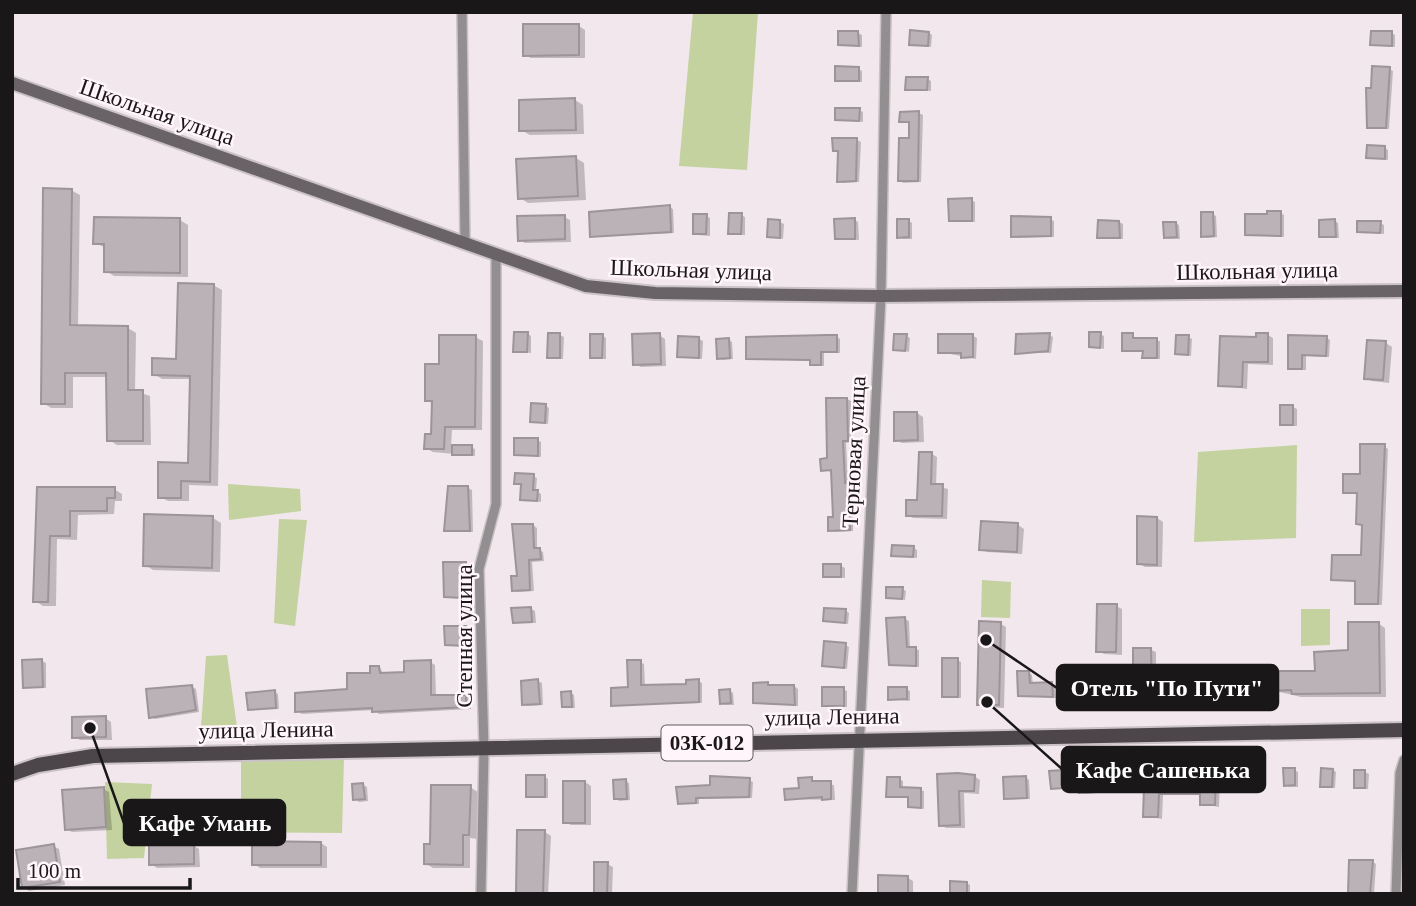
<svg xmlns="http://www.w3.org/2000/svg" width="1416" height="906" font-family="'Times New Roman',serif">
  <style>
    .green { fill: #c3d29e }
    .shadow { fill: #0003 }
    .building { fill: #bbb2b7; stroke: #9d9499; stroke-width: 2 }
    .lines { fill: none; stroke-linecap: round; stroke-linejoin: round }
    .street-casing { stroke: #cac2c7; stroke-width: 12 }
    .secondary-casing { stroke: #cac2c7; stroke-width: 16 }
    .primary-casing { stroke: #cac2c7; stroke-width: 18 }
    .street { stroke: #938f91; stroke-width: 9 }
    .secondary { stroke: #696367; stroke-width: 12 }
    .primary { stroke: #4c4549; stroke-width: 14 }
    .labels { text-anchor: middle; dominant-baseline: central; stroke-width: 5; stroke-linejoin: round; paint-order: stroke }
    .shield { fill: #fff5fa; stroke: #5f5a5c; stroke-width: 2 }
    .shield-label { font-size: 21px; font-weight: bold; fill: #1a1718 }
    .street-label { font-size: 23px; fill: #1a1718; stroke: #fff5fa }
    .leader { fill: none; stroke: #1a1718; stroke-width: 2.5 }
    .callout-dot { fill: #1a1718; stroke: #fff5fa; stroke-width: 2.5 }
    .callout { fill: #1a1718; stroke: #1a1718; stroke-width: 2.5 }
    .callout-label { font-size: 24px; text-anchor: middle; font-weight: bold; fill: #fff }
  </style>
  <rect width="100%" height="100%" fill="#f1e7ed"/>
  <!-- green -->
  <path class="green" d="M693,12H758L747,170L679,166Z
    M1297,445L1296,538L1194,542L1198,452Z
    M228,484L300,489L301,511L229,520Z
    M279,519L307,520L295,626L274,623Z
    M982,580L1011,582L1010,618L981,617Z
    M1301,609H1330V645L1301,646Z
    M227,655L237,727L201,728L206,656Z
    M344,758L342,833L241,832V762Z
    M105,782L152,784L144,858L107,859Z"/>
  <!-- shadow -->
  <path class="shadow" d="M579,26L585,30V58H531L524,55Z
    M858,33L862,35V47L840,44Z
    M929,33L932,35L931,47L910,44Z
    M1392,33L1395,35V47L1372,44Z
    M858,69L862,71V82L837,80Z
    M1389,69L1393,71L1389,129H1372L1369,127Z
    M927,79L931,81V91L907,89Z
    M575,100L583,105L584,134L530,135L521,130Z
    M859,110L863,112V122L837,119Z
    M919,113L923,115L921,182L903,183L900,180L911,140V123L901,121L902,114Z
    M857,140L861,142L859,182L842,183L839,181L840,152L834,150Z
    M1385,148L1388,150V160L1368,157Z
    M576,158L584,163L586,200L528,203L520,198Z
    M71,190L80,195L78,327L128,328L136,333L135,391L150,396L151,445H117L109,440L108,377H73V408H51L43,403Z
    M971,200L975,202V222L950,220Z
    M669,207L673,209L674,233L591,236Z
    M1280,213L1284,215V237L1246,234Z
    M1212,214L1216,216L1217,237L1207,238L1203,236Z
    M741,215L745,217V235H733L729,233Z
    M706,216L710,218V236L698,235L694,233Z
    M564,217L570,220L571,242L525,243L519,240Z
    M1050,219L1054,221V237L1013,236Z
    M180,220L188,225V277L114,276L106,271V248L95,243Z
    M855,220L858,222L859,240L837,238Z
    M909,221L912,223V239H903L899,237Z
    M1335,221L1338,223L1339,238L1321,236Z
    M780,222L784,224L783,239L768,236Z
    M1119,222L1123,224V239L1099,237Z
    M1176,223L1179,225L1180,239H1169L1165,237Z
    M1380,223L1384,225V234L1359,231Z
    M213,285L222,290L218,486L189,485V501H168L160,497L189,464L192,379H162L154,374L178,360Z
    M528,334L531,336V353L515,351Z
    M1100,334L1104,336V349L1090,346Z
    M1132,334L1136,340L1160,341V359H1148L1144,352L1124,350Z
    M560,335L564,337L563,359H553L549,357Z
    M659,335L665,339L666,366L641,367L635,364Z
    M1049,335L1053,337L1051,353H1017Z
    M1268,335L1273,338V365L1248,364L1247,389L1220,385L1258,339Z
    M603,336L606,338V359H595L591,357Z
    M836,336L840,339V353H824V366H816L812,361L748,358Z
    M906,336L910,338L909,352L895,349Z
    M973,336L977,338L976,359L940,352Z
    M475,337L483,341L482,430H452L451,447H471L475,449V456L433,452L426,448L433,436V404L427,400L441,366Z
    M1188,337L1192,339L1191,356L1177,353Z
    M1289,337L1327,338L1330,340L1329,357L1306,356V370H1293L1289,368Z
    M699,339L703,341L702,359L679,356Z
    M728,340L732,342L733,359L722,360L719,358Z
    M1386,343L1392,347L1389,383L1372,381L1366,378Z
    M847,399L851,401V442L846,443L848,484L853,486V531L834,532L830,530L834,518L833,472L822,470L829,460Z
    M546,406L549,408L548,424L532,421Z
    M1293,407L1297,409V426H1286L1282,424Z
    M917,413L923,417L924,442L902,443L896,440Z
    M537,440L541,442V457L516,454Z
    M1384,446L1388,449L1382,605H1361L1356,603L1357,582L1333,579L1362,557L1364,526L1357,523L1358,494L1345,492Z
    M932,454L937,457L936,486L948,489L947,519L913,518L908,515L919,502Z
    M533,476L537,478L536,491L541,494V502L522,499L523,485L516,483Z
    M468,488L472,490L473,532H450L446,530Z
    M38,489H114L122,494V501H115L114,514L78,515L77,540L57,539L56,606H43L35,601Z
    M213,518L221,523L220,572L153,570L145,565Z
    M1157,518L1163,522L1162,567H1145L1138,563Z
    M533,525L537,528V550L543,552L544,561L532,562L534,591L517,592L514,590Z
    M1018,525L1024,529L1022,554L987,552L981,549Z
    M914,548L917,550V558L893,555Z
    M466,564L469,566L467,599L449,598L445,596Z
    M841,566L845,568V578L825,576Z
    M902,589L906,591L905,600L888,597Z
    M1116,606L1122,609V655L1104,654L1098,651Z
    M531,609L535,611L536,623L514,622Z
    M846,611L849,613L848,624L825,620Z
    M905,619L909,621L910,648L919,650V667L891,664Z
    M1378,623L1385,628L1386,697H1301L1271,690L1316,672L1350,651Z
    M1001,624L1006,627L1004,708L984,707L979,704Z
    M466,628L469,630V647L446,644Z
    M845,645L849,647L847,669L823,665Z
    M1151,650L1156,652V702L1094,701L1089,698L1110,685L1135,677Z
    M957,660L961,662V698H948L944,696Z
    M42,661L46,663V688L24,687Z
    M430,662L435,665L436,696H466L471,699V709L379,714L374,710L302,714L297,711L349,690L379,667L384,674L406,673Z
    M640,662L644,664L645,686H688L698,681L702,683V703L613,705L630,689Z
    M1029,673L1032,675L1033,685L1055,686L1056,698L1020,695Z
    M538,681L542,683L543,705L527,706L524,704Z
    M794,686L798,689V706L755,702Z
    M192,687L196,689L199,712L155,719L151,717Z
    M843,689L847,691V707L824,705Z
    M906,689L910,691V701L890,699Z
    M730,691L733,693L734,705H725L721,703Z
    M274,692L278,694L279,709H250Z
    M571,693L574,695L575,708H567L563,706Z
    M105,718L111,722L112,740H80L74,737Z
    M1294,770L1298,772V787H1289L1285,785Z
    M1333,770L1336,772L1335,788H1326L1322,786Z
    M1216,771L1220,773L1219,807L1202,804V795H1163L1162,819L1145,816L1146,789L1124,791L1119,788Z
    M1092,772L1096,774L1097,793L1085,794L1081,788H1053Z
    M1365,772L1369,774L1368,789H1359L1355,787Z
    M939,776H974L980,780L979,794L964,793L965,828H946L941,825Z
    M545,777L548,779V798L528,796Z
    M1026,778L1029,780L1030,799L1005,797Z
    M812,779L815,783L834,785L835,800L786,799Z
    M899,779L903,781V789L924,791V809L909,806L910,798L888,796Z
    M749,780L753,782L752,798L699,799V804L679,803L711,786Z
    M625,781L629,783L630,800L619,801L616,798Z
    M565,782H585L591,786V825H571L565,822Z
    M363,785L367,787L368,801L359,802L355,799Z
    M470,787L478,792L477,839L470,838V868H433L425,863L431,846Z
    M103,789L109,792L112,830L72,832L66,829Z
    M545,832L551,836L548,894H517Z
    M321,843L327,847V868H260L254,864Z
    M193,845L199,849L200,867L157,868L151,864Z
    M53,846L59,849L65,885L29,891L23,887Z
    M1373,862L1376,864L1374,894H1349Z
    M607,864L613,867L612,894H595Z
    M908,878L913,881V894H880Z
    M967,883L970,885V894H952Z"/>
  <!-- building -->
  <path class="building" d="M523,24H579V55L523,56Z
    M910,30L929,32L928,46L909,45Z
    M838,31H858L859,46L838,45Z
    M1371,31H1392V46L1370,45Z
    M835,66L859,67V81H835Z
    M1372,66L1390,67L1386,128H1367L1366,88H1371Z
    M906,77H928L927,90H905Z
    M575,98L576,130L519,131V100Z
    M835,108H860L859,121L835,120Z
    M919,111L918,181H898L899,138H909V122H899L900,112Z
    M832,138H857L856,181L837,182L838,151H833Z
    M1367,145L1385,146V159L1366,158Z
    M576,156L578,196L518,199L516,159Z
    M43,188L72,189L70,325L128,326V390H143V441H107L106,373H65V404H41Z
    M972,198V221H949L948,199Z
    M670,205L671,232L590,237L589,212Z
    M1267,211H1281V236L1245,235V214H1267Z
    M1201,212H1213L1214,236L1201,237Z
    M729,213H742L741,234H728Z
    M693,214H707L706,234H693Z
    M565,215V239L518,241L517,216Z
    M1011,216L1051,217V236L1011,237Z
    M94,217L180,218V273L104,272V244H93Z
    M855,218V239H835L834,219Z
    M768,219L780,220V238L767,237Z
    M897,219H909V237L897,238Z
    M1335,219L1336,237H1319V220Z
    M1098,220L1119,221L1120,238H1097Z
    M1357,221H1381L1380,233L1357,232Z
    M1163,222H1176L1177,237L1164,238Z
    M178,283L214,284L210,482L181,481V498H158V462L188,463L190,376L152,375V358L176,359Z
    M514,332H528L527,352H513Z
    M1089,332H1101L1100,348L1089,347Z
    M548,333H560V358H547Z
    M660,333L661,364L633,365L632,334Z
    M1050,333L1048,351L1015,354L1016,334Z
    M1122,333H1133V338H1157V358H1142L1143,351H1122Z
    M1256,333H1268V362H1243L1242,387L1218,386L1220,336L1256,337Z
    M590,334H603L602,358H590Z
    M894,334H907L905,351L893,350Z
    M938,334H973V357L961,358V353H938Z
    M439,335H476L475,427H445L444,449H424L425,434H431L432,401H425V364H439Z
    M827,335H837V352H821V365H810V360L746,359V337Z
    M1176,335H1189L1188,355L1175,354Z
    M1288,335L1327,336L1326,356L1302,355V369H1288Z
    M678,336L699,337V358L677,357Z
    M729,338L730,358L717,359L716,339Z
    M1367,340L1386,341L1383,380L1364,379Z
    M826,398H847L848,441H843L845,483L850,482V530L828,531V517H833L831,470L821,471L820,459L827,458Z
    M531,403L546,404L545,423L530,422Z
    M1280,405H1293V425H1280Z
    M894,412H917L918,440L894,441Z
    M514,438H538V456L514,455Z
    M1360,444H1385L1378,604H1355V581L1331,580L1332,555H1361L1362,525L1356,524L1357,493H1343V474H1360Z
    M452,445H472V455H452Z
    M919,452H932L931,484H943L942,516H906V500H917Z
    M515,473L534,474L533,490H538L537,501L520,500L521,484H514Z
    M448,486H468L470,531H444Z
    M37,487H115V498H107V511H70V536H50L48,602H33Z
    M144,514L213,516L212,568L143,566Z
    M1137,516L1157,517V565L1137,564Z
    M981,521L1018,523L1017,552L979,550Z
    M512,524H533L534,548H540L541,559L529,560L530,590L512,591L511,576H517Z
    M892,545L914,546L913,557L891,556Z
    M443,562H466L464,598L444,597Z
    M823,564H841V577H823Z
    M886,587H903L902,599L886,598Z
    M1097,604H1117L1116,652H1096Z
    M531,607L532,622L513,623L511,608Z
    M824,608L846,609L845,623L823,621Z
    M905,617L907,647H916V666L889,665L886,618Z
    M979,621L1001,622L999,705H977Z
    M1348,622H1379L1380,693L1292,694L1291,690L1269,691V671H1315L1314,652L1348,650Z
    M444,626H466V646L445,645Z
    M824,641L846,643L844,668L822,666Z
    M1133,648H1151L1152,700L1087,699V684L1108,683L1107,678L1133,676Z
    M942,658H958V697H942Z
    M42,659L43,687L23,688L22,660Z
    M431,660V695H466V707L372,712V708L295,712V693L347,689V673H370V666H379L380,673L404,672V661Z
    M627,660H641V685L686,684V680L699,679V702L611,706V688L628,687Z
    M1017,671H1029L1030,683L1052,682L1053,697L1018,696Z
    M538,679L540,704L522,705L521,681Z
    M768,682V685H794L795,705L753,703V683Z
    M192,685L196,710L149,718L146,689Z
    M822,687H844V706H822Z
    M888,687H907V699L888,700Z
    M730,689L731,703L720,704L719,690Z
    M275,690L276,708L248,710L246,693Z
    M571,691L572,707H562L561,692Z
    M106,716V737L72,738V717Z
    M1172,768L1216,769L1215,805H1200V794H1159L1158,817H1143L1144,787L1117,789L1116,770Z
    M1283,768H1295V785L1284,786Z
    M1321,768L1333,769L1332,787H1320Z
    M1063,770H1093L1094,792L1079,793V787L1051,789L1049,771Z
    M1354,770H1365V788H1354Z
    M958,773L975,775L974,791H959L960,825L939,826L937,774Z
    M526,775H545V797H526Z
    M710,776L750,778L749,797L696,798V803L678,804L676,787L710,785Z
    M1026,776L1027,798L1004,799L1003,777Z
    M812,777V781H831V799L822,800V797L785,800L784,789L799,788L798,778Z
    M887,777H900V787L921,788V808L908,807V797H886Z
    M626,779L627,799H614L613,780Z
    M563,781H585V823H563Z
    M363,783L365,799L353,800L352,784Z
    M431,785H471L469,835H463V865L424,864V844H430Z
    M104,787L106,827L65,830L62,790Z
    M517,830H545L543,894H516Z
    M252,841L321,842V865H252Z
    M54,844L60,882L22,888L16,850Z
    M149,844H194V864L149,865Z
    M1349,860H1373L1370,894H1348Z
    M594,862H608L607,894H594Z
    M878,875L908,876V894H878Z
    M950,881L967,882V894H950Z"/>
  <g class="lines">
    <!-- street casing -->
    <g class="street-casing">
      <path id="street" d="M462,12L465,243
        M481,894L484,749L479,569L496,504V254
        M852,894L881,296L886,12
        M1396,894L1400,773L1404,760"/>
    </g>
    <!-- secondary casing -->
    <g class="secondary-casing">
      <path id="secondary" d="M12,83L586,286L655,293L881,296L1404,291"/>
    </g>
    <!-- primary casing -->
    <g class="primary-casing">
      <path id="primary" d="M12,774L38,765L93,756L1404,730"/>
    </g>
    <!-- street -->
    <use href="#street" class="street"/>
    <!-- secondary -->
    <use href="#secondary" class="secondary"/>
    <!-- primary -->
    <use href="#primary" class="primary"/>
  </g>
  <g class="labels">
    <!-- shield labels -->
    <rect class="shield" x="661.5" y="725.5" width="91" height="35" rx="5"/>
    <g class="shield-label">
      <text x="707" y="743">03К-012</text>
    </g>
    <!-- street labels -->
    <g class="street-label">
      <text transform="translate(157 112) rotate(19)">Школьная улица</text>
      <text transform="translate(691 270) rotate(2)">Школьная улица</text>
      <text transform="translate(1257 271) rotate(-1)">Школьная улица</text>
      <text transform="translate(854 452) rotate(-87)">Терновая улица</text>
      <text transform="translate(464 636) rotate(-90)">Степная улица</text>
      <text transform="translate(832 717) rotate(-1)">улица Ленина</text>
      <text transform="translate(266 730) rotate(-1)">улица Ленина</text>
    </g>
  </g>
  <!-- callouts -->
  <path class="leader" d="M986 640L1057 688M987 702L1062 769M90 728L124 823"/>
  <g class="callout-dot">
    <circle cx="986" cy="640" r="7"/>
    <circle cx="987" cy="702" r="7"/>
    <circle cx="90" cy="728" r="7"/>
  </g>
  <g class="callout">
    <rect x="1057" y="665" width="221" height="45" rx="7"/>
    <rect x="1062" y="747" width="203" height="45" rx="7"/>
    <rect x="124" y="800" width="161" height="45" rx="7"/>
  </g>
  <g class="callout-label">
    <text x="1167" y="696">Отель "По Пути"</text>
    <text x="1163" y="778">Кафе Сашенька</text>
    <text x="205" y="831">Кафе Умань</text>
  </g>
  <!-- border -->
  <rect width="1416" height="906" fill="none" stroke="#1a1718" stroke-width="28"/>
  <!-- scale -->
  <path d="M18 878v10h172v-10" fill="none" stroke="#1a1718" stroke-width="3.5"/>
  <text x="28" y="878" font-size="21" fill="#1a1718" stroke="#fff5fa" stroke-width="5" paint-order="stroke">100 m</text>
</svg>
